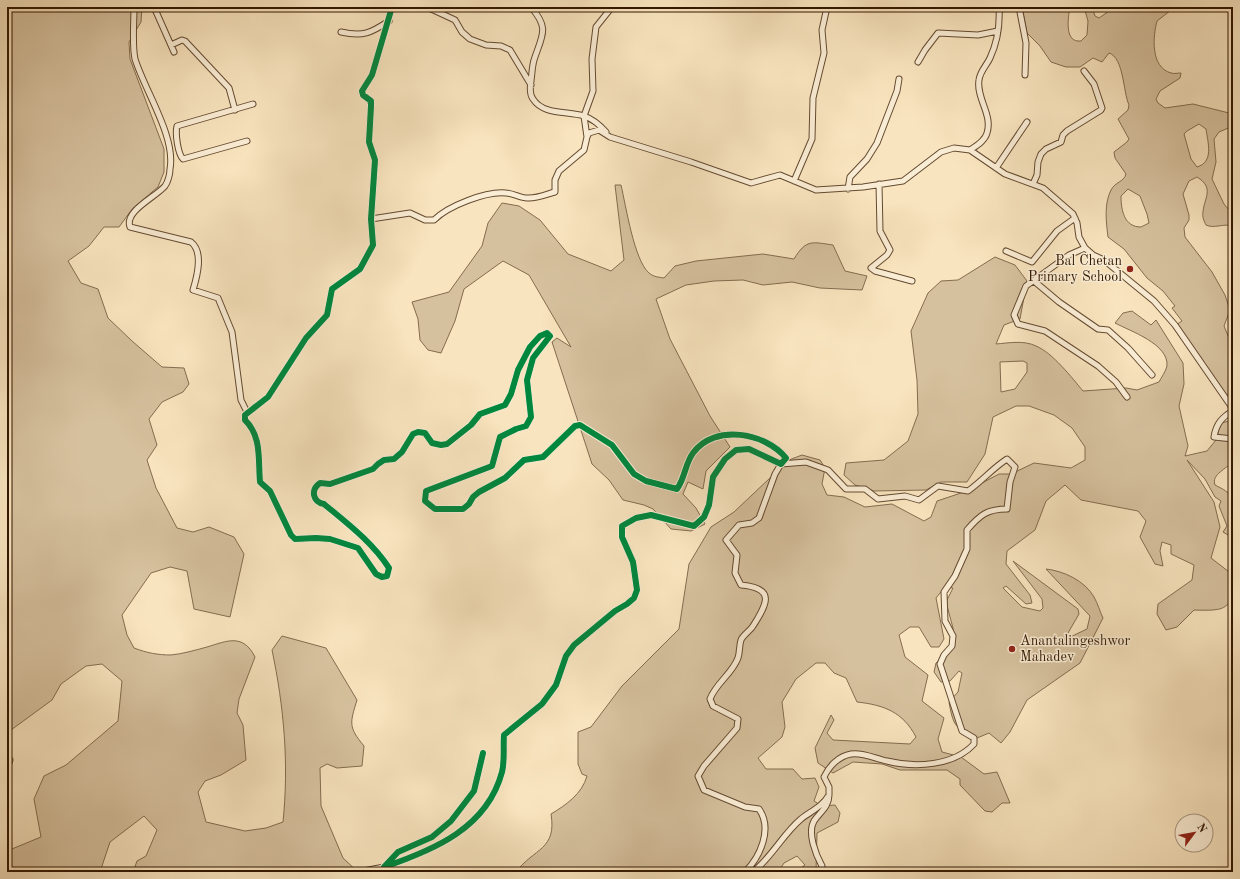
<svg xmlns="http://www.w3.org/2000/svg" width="1240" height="879" font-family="'Old Standard TT',serif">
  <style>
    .green { fill: #d6c19e; stroke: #846c4f; fill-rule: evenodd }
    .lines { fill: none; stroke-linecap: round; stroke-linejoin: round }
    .street-casing { stroke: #644a30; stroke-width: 7 }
    .street { stroke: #faedd5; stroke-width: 5 }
    .cycleway-casing { stroke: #faedd5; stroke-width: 8 }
    .cycleway { stroke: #00873e; stroke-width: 6 }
    .poi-dot { fill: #8f2418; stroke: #faedd5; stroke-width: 1.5 }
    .labels { text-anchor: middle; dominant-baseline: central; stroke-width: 3; stroke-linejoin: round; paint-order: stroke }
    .poi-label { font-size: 14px; fill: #321700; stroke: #faedd5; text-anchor: end }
  </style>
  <rect width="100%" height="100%" fill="#f8e4be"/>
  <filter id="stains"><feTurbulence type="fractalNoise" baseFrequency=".005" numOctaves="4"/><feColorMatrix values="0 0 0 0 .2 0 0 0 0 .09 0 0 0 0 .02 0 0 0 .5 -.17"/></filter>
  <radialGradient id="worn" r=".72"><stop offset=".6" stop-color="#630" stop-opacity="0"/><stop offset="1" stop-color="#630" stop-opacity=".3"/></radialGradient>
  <!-- green -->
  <path class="green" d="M7,7H142L141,22L129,42L130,59L164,149V172L158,187L133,208L119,227H104L89,246L68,261L81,283L98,289L108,318L132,341L162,367L184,368L189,384L183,392L162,402L149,419L157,445L147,460L156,488L177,528L193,532L209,527L234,537L244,554L230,617L194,609L187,571L170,567L151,573L122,615L127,635L134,648C147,653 158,655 171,655C182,654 196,650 207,647C227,641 243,633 255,657L239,699L237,713L243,725L246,760L221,775L205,781L198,792L206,822L245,831L266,828L283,822C289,764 284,707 272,650L282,636L326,648L357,700C350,723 348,727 364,746L362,766L337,768L327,764L320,768L321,806L343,858L358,872H133L137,861L146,856L157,830L144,816L110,842L100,872H7V851L41,837L34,799L44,776L66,765L118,721L122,681L102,664L86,666L61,684L52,700L11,730L7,736Z
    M1022,7H1070C1068,18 1064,43 1081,41L1087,35L1088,21L1084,7H1092L1095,16L1099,18L1115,7H1175L1157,21C1153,36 1150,67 1171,73C1174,74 1178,73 1181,73L1180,78L1160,91L1156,99L1158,103L1165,108L1193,104L1233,114V126L1219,132L1214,139L1216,162L1212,179L1224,204L1233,215V226C1224,223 1214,229 1206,225C1204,221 1202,217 1203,212C1204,198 1215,188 1197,177L1189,181L1183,194L1189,215V220L1184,228L1185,237L1212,272L1225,295L1230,310L1224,326L1233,348V406L1219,393L1173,327L1182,321L1172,308L1175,306L1163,291L1147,278L1124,249L1108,237C1106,221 1104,204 1111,190C1115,182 1124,182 1126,174L1115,158L1114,152L1127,142L1129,139L1118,119L1128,110L1129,105C1123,92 1124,58 1109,53L1102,62L1093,58L1080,67H1066L1051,62L1040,46L1027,33ZM1199,124L1206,129C1208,143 1214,162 1197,167L1191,159L1184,134L1187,131ZM1128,189L1140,196L1147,214L1149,223L1141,227C1124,227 1121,210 1121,196Z
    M615,185H621C626,206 634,260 649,273C654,277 658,277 664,278L675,266L696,261L763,254L794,259C806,239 812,242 833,245L845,271L867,276L862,290L820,288L792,282L763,285L743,280L714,281L686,285L656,299L670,339L710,416L730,447L706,471L703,489L688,482L683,494L696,508L705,524L691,531L671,529L653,509L644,505L623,500L609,480L592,464L552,342L557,338L571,347L529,275L503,261L464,289L455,321L441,353L428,350L420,340L418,319L412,302L449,292L482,246L488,223L502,203L519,206L540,220L568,254L611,271L624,260Z
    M995,257L1015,265L1027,281L1020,319L1004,325L996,344C1008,343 1024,340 1036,346C1053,353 1072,378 1083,391L1126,388L1137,390L1159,382C1161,378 1166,371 1167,366C1169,344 1130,331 1115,323L1123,313L1132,311L1151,325L1156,320L1183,363L1184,384L1179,406L1188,446L1185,456L1207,451L1216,440L1221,423L1233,420V461C1227,469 1211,474 1215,485C1220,488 1227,490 1230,496C1236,507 1233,526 1233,538L1223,532L1227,526L1219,506L1221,501L1215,497L1205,479L1187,460L1214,502L1220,527L1211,558L1233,575C1233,610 1227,611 1194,610L1177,627L1166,630L1157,614L1158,604L1192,580L1194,565L1171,554V545L1162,542L1160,551L1163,566L1155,564L1140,537L1146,521L1138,511L1081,500L1065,485L1046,501L1035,530L1007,551L1006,564L1030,595L1032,603L1026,604L1006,586L1003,588L1022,607L1040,611L1043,608L1042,599L1013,561L1078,609L1079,614L1064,640L1087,629L1090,616L1046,569C1064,571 1085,581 1094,597C1098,604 1100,612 1103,618L1080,663L1027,700L1010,732L1001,743L989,733L977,738C955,729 953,725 949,702L958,692L962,673L959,671L950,681L941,682L934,672L936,663L952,649L953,628L946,602L953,588L945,587L936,598L944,639L939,647H931L919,627H910L899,635L905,657L928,675L922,701L944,718L938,739L942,752L961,757L984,774L997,772L1010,803H1002L992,812L985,811L960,785V779L947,770H900L882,764L853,762L833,773L818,763L815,748L831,715L834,720L827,733L833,740L910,744L916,737C903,712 884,705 857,702L846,678L834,673L825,663H816L796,679L782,702L785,727L782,737L758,758L766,769H793L802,779L815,778L819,787L814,801L822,806L835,805L840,813L838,822L817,833L816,872H795L805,865L797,856L784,863L778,872H516C534,848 557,850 551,814C566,805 582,794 587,776L582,774L578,764V732L591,727L622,686L679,629L689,564L711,527L734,512L789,460L802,455L820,460L825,468L822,484L827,495L844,497L865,507L892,504L924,521L931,517L937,501L967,491L999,474H1011L1034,463L1071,468L1085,460V447L1072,428L1054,415L1029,406H1016L993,417L985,454L967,482H941L926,490L874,491L855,485L844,475L846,463L884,460L908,441L918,414L917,380L911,331L928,293L941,281L958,280ZM1023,361L1027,363V372L1015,389L1001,392L1000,362Z"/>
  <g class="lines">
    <!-- street casing -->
    <g class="street-casing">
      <path id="street" d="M134,7C134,22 132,45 135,59C145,91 176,137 170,169C170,174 168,182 165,186C156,197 124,211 130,227L191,242C204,252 197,277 193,290L218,298L232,332L241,400L247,412
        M154,7L174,52
        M392,7L372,75L362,91L363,95L371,101V106L369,142L375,160L371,219L373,245L360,269L332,289L327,315L306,338L268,397L245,415V420C262,436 258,460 260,482L270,491L291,535L295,539L316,538L330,539L358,548L376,574L382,577L387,576L389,568C372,542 348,524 324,504C313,502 310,490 320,483L330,484L373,469L378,464L384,460L394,459L402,452L413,434L418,432L425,433L432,443L441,445L447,444L471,425L480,414L505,405L511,394L518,370L530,347L540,336L547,333L550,336L533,358L527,380L531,417L526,426L516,429L500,437L492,466L426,491L425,501L435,509H463L469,504L473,497L479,492L505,478L524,460L543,457L575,426L580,425L612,445L634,474L646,481L677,489C685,478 685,464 693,453C715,423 766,433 786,458L781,464L749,449L736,450L725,459L713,477L709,505L704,517L694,526L651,515L636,518L622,526V537L633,562L637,590L634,598L627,604L615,611L574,645L566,656L556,685L542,704L504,735C503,746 505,760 502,772C487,828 434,850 384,867L398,852L432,837L451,821L474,791L483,753
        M427,7L455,20L462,32L470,39L486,45L501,46L510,50L531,85
        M531,7C550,29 542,35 534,60C532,67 532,74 531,81C530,87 530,95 533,99C543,115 567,111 584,116C593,119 599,124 606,132
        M1019,7L1026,43L1025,75
        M341,32C363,37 371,33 389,21
        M171,45L182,40L185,41L229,88L235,110
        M918,62L925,50L938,33L978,35L998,31
        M587,137L589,133L599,130L610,137L691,162L751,183L780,175L816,190L863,187L903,181L941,152L954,148L970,150L1005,174L1043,188L1073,214L1077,223L1079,237L1085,248L1093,255L1104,260L1154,301L1175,325L1233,409
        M247,141L183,159C178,154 175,134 177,126L253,104
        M970,150C976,146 985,141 987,133C993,115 976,98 979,80C980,71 987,65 990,58C997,43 1000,24 999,7
        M996,168L1027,122
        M794,181L812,139L813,98L824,53L822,30L827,7
        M879,184L880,231L890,250L887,255L871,268L875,271L912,281
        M1033,184L1037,175L1038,162L1041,154L1046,149L1061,142L1063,135L1067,131L1101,110L1102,108L1094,84L1084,71
        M848,189L850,177L867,159L877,143L897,91L899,79
        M371,219L410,213L425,220H434C448,206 486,191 506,193C513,193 520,198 527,198C536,199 547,194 555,192V180L559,171L584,150L587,137L584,116L593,91L592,59L596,27L612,7
        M1085,248L1069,255L1026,286L1014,315L1018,324L1045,331L1098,366L1116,382L1127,397
        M1006,251L1032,262L1057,231L1075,218
        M1034,281L1059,302L1098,329L1108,330L1128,348L1152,375
        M1233,411C1222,417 1216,424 1214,437L1233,439
        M7,758L10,760L7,768
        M358,872L384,867
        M745,872C760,857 773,829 759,809L745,807L704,790L698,776L704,766L737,728L738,719L713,706L710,699C716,683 732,674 738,658C740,652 739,646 741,640C743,635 750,631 753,626C767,604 776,588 741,585L735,573L737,555L726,540L739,525L752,523L759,518L775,474L781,464L806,462L828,470L846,489H865L878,499L905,496L919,500L938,486L968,491C982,481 993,468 1007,459L1015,467L1010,482L1007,509C987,509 980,515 967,530V549L955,576L944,592L945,621L953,636L952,646L944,655L940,664L962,731L974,738V744C954,766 915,768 887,761C876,759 863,752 851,754C839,756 829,766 824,777L829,787V795
        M753,872C772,857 783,834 801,819C811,811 822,807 829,795C829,807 820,812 814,821C807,833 816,855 822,866L820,872"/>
    </g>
    <!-- street -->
    <use href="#street" class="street"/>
    <!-- cycleway casing -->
    <g class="cycleway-casing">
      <path id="cycleway" d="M392,7L372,75L362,91L363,95L371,101V106L369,142L375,160L371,219L373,245L360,269L332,289L327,315L306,338L268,397L245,415V420C262,436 258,460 260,482L270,491L291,535L295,539L316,538L330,539L358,548L376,574L382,577L387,576L389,568C372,542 348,524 324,504C313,502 310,490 320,483L330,484L373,469L378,464L384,460L394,459L402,452L413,434L418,432L425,433L432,443L441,445L447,444L471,425L480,414L505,405L511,394L518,370L530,347L540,336L547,333L550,336L533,358L527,380L531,417L526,426L516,429L500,437L492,466L426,491L425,501L435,509H463L469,504L473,497L479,492L505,478L524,460L543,457L575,426L580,425L612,445L634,474L646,481L677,489C685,478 685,464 693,453C715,423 766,433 786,458L781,464L749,449L736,450L725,459L713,477L709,505L704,517L694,526L651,515L636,518L622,526V537L633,562L637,590L634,598L627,604L615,611L574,645L566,656L556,685L542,704L504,735C503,746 505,760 502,772C487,828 434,850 384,867L398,852L432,837L451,821L474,791L483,753"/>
    </g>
    <!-- cycleway -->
    <use href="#cycleway" class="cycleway"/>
  </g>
  <!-- markers -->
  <g class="poi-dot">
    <circle cx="1130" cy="269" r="4"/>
    <circle cx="1012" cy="649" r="4"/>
  </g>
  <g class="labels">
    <!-- poi labels -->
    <g class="poi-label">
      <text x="1122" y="261">Bal Chetan<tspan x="1122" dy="16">Primary School</tspan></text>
      <text x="1020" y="641" text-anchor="start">Anantalingeshwor<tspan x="1020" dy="16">Mahadev</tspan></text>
    </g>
  </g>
  <!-- margin -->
  <rect width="1240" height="879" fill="none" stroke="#f8e4be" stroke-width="24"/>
  <rect x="8" y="8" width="1224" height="863" fill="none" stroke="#321700" stroke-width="2"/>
  <rect x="12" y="12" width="1216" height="855" fill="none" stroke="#321700"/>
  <!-- north arrow -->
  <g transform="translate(1194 833) rotate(58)"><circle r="19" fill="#faedd5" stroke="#aa9780"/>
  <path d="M0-3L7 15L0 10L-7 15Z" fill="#8f2418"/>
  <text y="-6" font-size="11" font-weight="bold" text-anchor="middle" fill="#321700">N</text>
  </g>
  <rect width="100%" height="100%" filter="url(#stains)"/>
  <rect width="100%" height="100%" fill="url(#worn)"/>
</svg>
